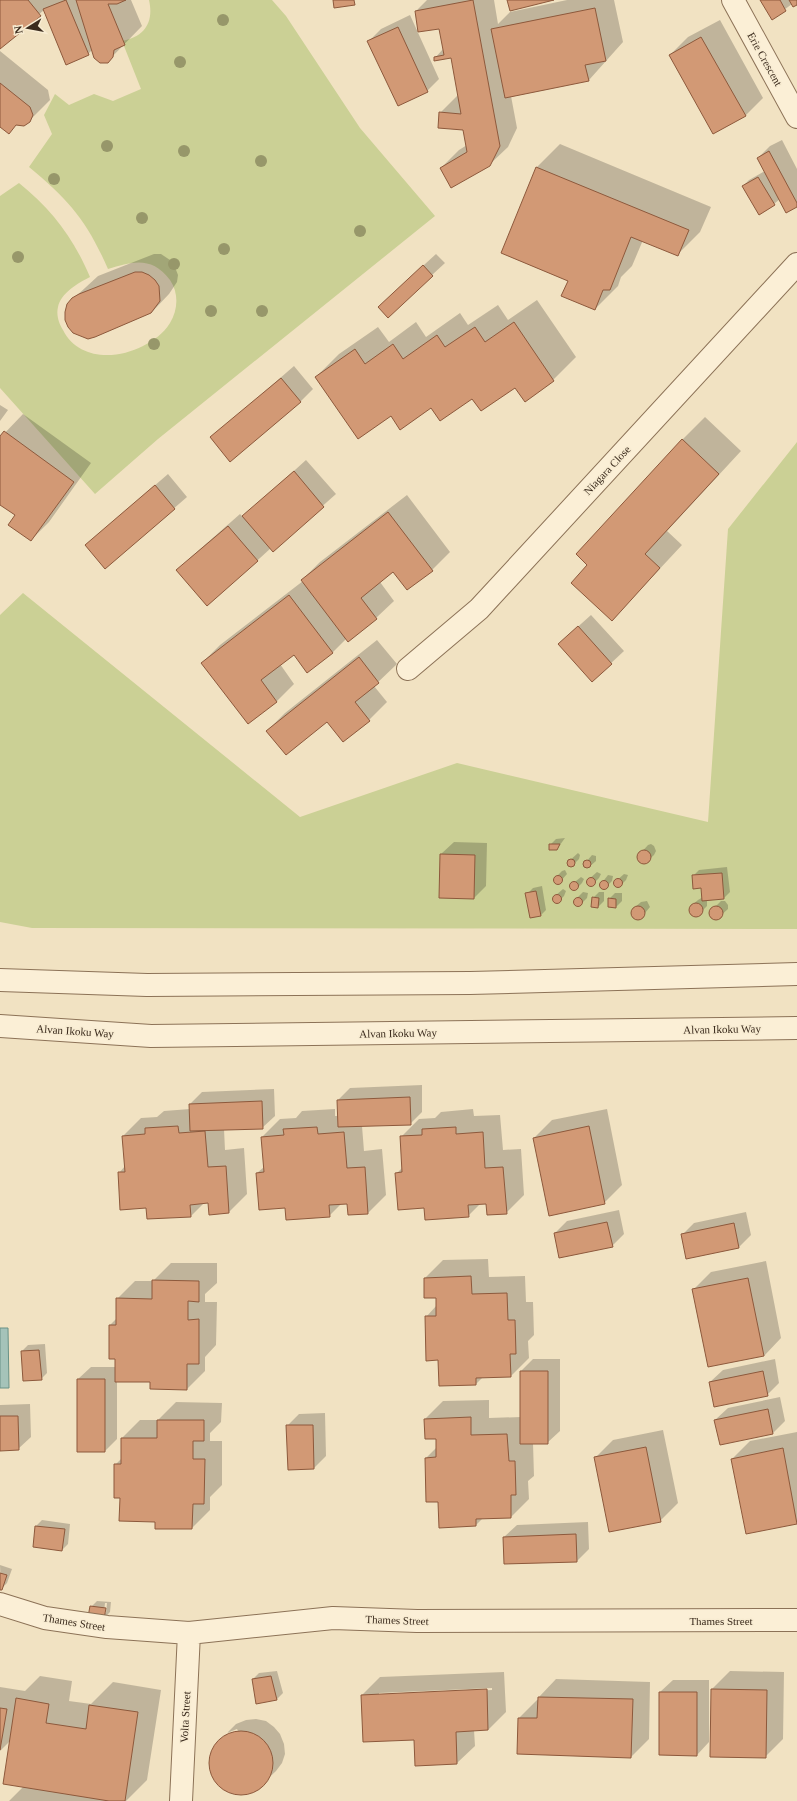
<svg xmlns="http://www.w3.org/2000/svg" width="797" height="1801" font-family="'Times New Roman',serif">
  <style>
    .green { fill: #cbd095 }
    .water { fill: #a5c3b9; stroke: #6a9287 }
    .shadow { fill: #0003; fill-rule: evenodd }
    .building { fill: #d29975; stroke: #8d593c }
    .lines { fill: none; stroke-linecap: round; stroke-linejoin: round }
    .minor-casing { stroke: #8c7257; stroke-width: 24 }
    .minor { stroke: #fbefd6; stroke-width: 22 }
    .tree { fill: #97976a }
    .labels { text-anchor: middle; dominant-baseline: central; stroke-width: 3; stroke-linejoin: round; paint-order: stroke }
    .street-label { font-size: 11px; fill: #3b2b1d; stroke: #f8ecd2 }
  </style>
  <rect width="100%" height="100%" fill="#f1e2c2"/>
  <!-- green -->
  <path class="green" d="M149,0H272L286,16L360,128L435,216L158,439L95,494L0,388V196L19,183C52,210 73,237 90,277C78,283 61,293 58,307C56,315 59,324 63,330C78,360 116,360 143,346C154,340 163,334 170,323C178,310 179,293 170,280C152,256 133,261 108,269C87,221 69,200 29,167L52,134L44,115L55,94L69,105L94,94L113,101L141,89L122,41C145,37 154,22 149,0Z
    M797,442V929L32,928L0,922V615L23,593L300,817L457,763L708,822L728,529Z"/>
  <!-- water -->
  <path class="water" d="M0,1328H8L9,1388H0Z"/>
  <!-- shadow -->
  <path class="shadow" d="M0,0H131L142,26L107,62L92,50L88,54L44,10L0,48Z
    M427,0H494L498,24L510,12L567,0H614L623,42L589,80L511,96L517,128L508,147L489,165L441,168L459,150L467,145L464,129L440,113L459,94L452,57L435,58L443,49L440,28L416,11Z
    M761,0H797V4H792L773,18Z
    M410,15L439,79L427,91L369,41L381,29Z
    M720,20L763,98L745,116L670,55L688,37Z
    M0,51L48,90L50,100L29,121L0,125Z
    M782,140L797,169V206L780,199L774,204L743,186L749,180L765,171L758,158L770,146Z
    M560,144L711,207L700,232L678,254L643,240L632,266L621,277L618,286L595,309L569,281L502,253L537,167Z
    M154,254H161L173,262L178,275L177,282L169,294L151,313L73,299L98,276Z
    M436,254L445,263L432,275L391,295Z
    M537,300L576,357L553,380L515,386L431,407L391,415L316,377L339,354L378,327L389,342L416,322L426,337L460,313L468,325L498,305L508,320Z
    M294,366L313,389L301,401L230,460L211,438Z
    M0,405L8,410L0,421Z
    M23,414L91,463L49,522L31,540L16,515L0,504V438Z
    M705,417L741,451L667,531L682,545L612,620L588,565L682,440Z
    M306,460L336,494L273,550L271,548L208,605L190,558L240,514L243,517Z
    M168,474L187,497L105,568L86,545Z
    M407,495L450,552L432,570L394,571L380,582L394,601L376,618L346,639L332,653L294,654L280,664L294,684L277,701L248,723L202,663L220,645L303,581L302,580L320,562Z
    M591,615L624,651L592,681L572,632Z
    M377,640L397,664L374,686L387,702L369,720L343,741L328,721L267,731L285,713Z
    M565,838L557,849L550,845L556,839Z
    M454,842L487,843L486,886L474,898L441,854Z
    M651,844L654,846L656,851L654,855L645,863L640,861L639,855L648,845Z
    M578,853L580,855L579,859L573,865L568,864V862Z
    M592,855L596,856V861L589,867H585L584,865L586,862Z
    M727,867L730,892L724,898L707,899V906L698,915L693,914L690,910L691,906L698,900L703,897L702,887L693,876L699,870Z
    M565,870L567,874L559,883L555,881L556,877L562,871Z
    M597,872L601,874L599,878L592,885L589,884L588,880Z
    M624,874L628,875L626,880L620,886L615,884V882Z
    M608,875L613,876L612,881L606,887L601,886V884Z
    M581,877L584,879L582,883L576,889L572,888L571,885Z
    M542,886L546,910L540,916L527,894L533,888Z
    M563,889L566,891L564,896L558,902L554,900L555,896Z
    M583,892L588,893L587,898L581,904L576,903L575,900Z
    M599,892H604V901L598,907L593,898Z
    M615,893H622V901L616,907L609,899Z
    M647,901L650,907L640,919L635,918L632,915L634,908L641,902Z
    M721,901H725L728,905V909L718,918L715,919L711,915V911Z
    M422,1085V1112L410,1124L362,1126L364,1151L382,1149L386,1195L368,1213L348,1203H342L329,1216L286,1207L257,1173L264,1167L262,1137L280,1119L296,1118L302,1111L335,1109V1116H338V1100L350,1088Z
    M274,1089L275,1116L262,1128L224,1129L225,1150L244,1148L247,1194L229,1212L210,1213L209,1202L204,1203L191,1216L147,1207L119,1173L125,1166L123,1136L141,1118L157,1117L164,1111L190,1109V1104L202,1092Z
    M473,1109L474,1116L500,1115L503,1150L521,1149L524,1195L506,1213L487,1203H481L468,1216L425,1207L397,1173L403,1167L401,1137L419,1119L435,1118L441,1112Z
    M607,1109L622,1185L604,1203L534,1138L552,1120Z
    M619,1210L624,1234L612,1246L555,1233L567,1221Z
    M746,1212L751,1235L739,1247L687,1258L682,1235L694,1223Z
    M488,1259L489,1277L525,1276L526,1302H533L534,1335L528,1341L529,1358L511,1376L483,1377L476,1384L439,1359L426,1317L437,1305V1297L425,1278L443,1260Z
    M766,1261L781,1338L764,1356L693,1290L711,1272Z
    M171,1263H217V1283L205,1294V1302H217L216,1345L205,1357V1371L187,1389L151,1381H117V1439L105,1451L78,1379L91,1367H116L110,1325L117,1318V1299L135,1281H153Z
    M45,1344L47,1373L41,1379L22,1351L28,1345Z
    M533,1359H560V1431L547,1443H533L534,1476L528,1481L529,1499L511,1517L483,1518L476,1525L439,1501H427L426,1458L437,1447V1438L425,1419L443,1401L489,1400V1418L521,1417V1371Z
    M775,1359L779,1383L767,1395L710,1382L723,1370Z
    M780,1397L785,1421L773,1433L715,1420L728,1408Z
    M176,1402L222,1403L221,1422L210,1433V1441H222V1485L210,1497V1510L192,1528L156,1521L121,1497L115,1465L122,1458V1438L140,1420H158Z
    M30,1404L31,1437L18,1449L0,1450V1405Z
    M325,1413L326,1456L314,1468L288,1469L287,1426L299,1414Z
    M663,1430L678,1503L660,1521L595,1458L613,1440Z
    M797,1432V1523L747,1533L732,1459L750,1441Z
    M42,1520L70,1524L68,1544L62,1550L34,1546L36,1526Z
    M588,1522L589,1549L577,1561L504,1537L517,1525Z
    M0,1565L12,1569L7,1583L1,1589Z
    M97,1601L111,1602L110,1612L104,1618L91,1607ZM105,1603H107L106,1613H104Z
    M277,1671L283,1693L277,1699L257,1702L253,1679L259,1673Z
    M730,1671L784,1672L783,1739L765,1757L712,1689Z
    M504,1672L506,1712L488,1730H474L475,1746L457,1763L416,1765L415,1739L362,1695L380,1677ZM492,1688V1690L379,1695V1693Z
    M40,1676L72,1681L69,1701L91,1704L113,1682L161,1690L147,1780L126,1801H9L24,1786L11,1740L0,1751V1687L25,1691Z
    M556,1679L650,1682L649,1739L631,1757L519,1718L537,1700H539V1697Z
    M673,1680H709V1742L697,1755L660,1692Z
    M256,1719L266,1721L274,1727L280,1734L284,1744L285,1754L282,1763L276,1771L255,1791L246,1794H236L226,1791L218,1784L212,1775L209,1765L211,1754L216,1744L225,1735L238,1731L237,1729L227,1733L236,1724L246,1720Z"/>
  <!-- building -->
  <path class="building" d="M0,0H28L41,16L0,49Z
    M66,0L89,55L66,65L43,9Z
    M76,0H126L117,4H108L125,45L114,50L113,57L108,63H100L94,58Z
    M333,0H354L355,5L334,8Z
    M473,0L500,146L490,166L451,188L440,168L467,152L463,130L438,128L439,112L461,114L451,58L434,61V57L444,55L439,29L418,32L415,11Z
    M507,0H554L510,11Z
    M760,0H780L786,11L772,20Z
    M789,0H797V5L793,7Z
    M595,8L606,61L585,65L589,81L505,98L491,29Z
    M398,27L428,92L398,106L367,41Z
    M701,37L746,116L713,134L669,55Z
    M0,83L30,107L33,115L30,122L24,126L16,125L9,134L0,127Z
    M769,151L797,203V207L786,213L757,158Z
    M536,167L689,230L678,256L631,237L610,290H603L595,310L561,296L568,281L501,253Z
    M758,177L775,205L759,215L742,186Z
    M423,265L433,276L388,318L378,307Z
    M135,272H142L149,275L155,280L159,286L160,301L151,313L95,337L88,339L73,333L68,327L65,320V312L67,304L72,298L79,294Z
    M514,322L554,381L525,402L515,388L481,411L472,399L440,421L431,408L400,430L391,416L358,439L315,377L355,349L365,364L393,344L403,359L437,335L445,347L475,327L485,342Z
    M281,378L301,402L230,462L210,437Z
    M4,431L74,482L31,541L8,525L15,515L0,505V436Z
    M682,439L719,474L645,554L660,568L612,621L571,583L587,565L576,554Z
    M294,471L324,507L273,552L242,516Z
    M155,485L175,509L105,569L85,545Z
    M388,512L433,571L407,590L393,572L361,598L377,619L348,642L301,580Z
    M228,526L258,561L207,606L176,570Z
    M289,595L333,653L307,673L294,655L261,680L277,702L248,724L201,663Z
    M578,626L612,664L592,682L558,644Z
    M359,657L379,683L355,702L370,721L343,742L327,722L286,755L266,731Z
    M549,844H560L557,850H549Z
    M637 857a7 7 0 1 1 14 0a7 7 0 1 1-14 0Z
    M440,854L475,855L474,899L439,898Z
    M567 863a4 4 0 1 1 8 0a4 4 0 1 1-8 0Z
    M583 864a4 4 0 1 1 8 0a4 4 0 1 1-8 0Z
    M722,873L724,899L702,901L701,888L693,889L692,875Z
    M553.5 880a4.5 4.5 0 1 1 9 0a4.5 4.5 0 1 1-9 0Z
    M586.5 882a4.5 4.5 0 1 1 9 0a4.5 4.5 0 1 1-9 0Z
    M613.5 883a4.5 4.5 0 1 1 9 0a4.5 4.5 0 1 1-9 0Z
    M599.5 885a4.5 4.5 0 1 1 9 0a4.5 4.5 0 1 1-9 0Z
    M569.5 886a4.5 4.5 0 1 1 9 0a4.5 4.5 0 1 1-9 0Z
    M536,891L541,916L530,918L525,893Z
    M552.5 899a4.5 4.5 0 1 1 9 0a4.5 4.5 0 1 1-9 0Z
    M592,897L599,898L598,908L591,907Z
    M573.5 902a4.5 4.5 0 1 1 9 0a4.5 4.5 0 1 1-9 0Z
    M608,898L616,899V908L608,907Z
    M689 910a7 7 0 1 1 14 0a7 7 0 1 1-14 0Z
    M631 913a7 7 0 1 1 14 0a7 7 0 1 1-14 0Z
    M709 913a7 7 0 1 1 14 0a7 7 0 1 1-14 0Z
    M410,1097L411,1125L338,1127L337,1100Z
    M262,1101L263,1129L190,1131L189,1104Z
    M178,1126L179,1133L205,1131L208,1167L226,1166L229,1213L209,1215L208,1203L190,1205L191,1217L147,1219L146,1208L120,1210L118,1172H125L122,1136L145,1134V1128Z
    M589,1126L605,1204L549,1216L533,1138Z
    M317,1127L318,1134L344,1132L347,1168L365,1167L368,1214L348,1215L347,1204L329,1205L330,1217L286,1220L285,1208L259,1210L256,1173L264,1172L261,1137L284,1135L283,1129Z
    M456,1127V1134L483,1132L485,1168L503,1167L507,1214L487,1215L486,1204L468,1205L469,1217L425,1220L424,1208L398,1210L395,1173L402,1172L400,1136L422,1135V1129Z
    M607,1222L613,1247L559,1258L554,1233Z
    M734,1223L739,1248L686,1259L681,1234Z
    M471,1276L472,1294L507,1293L508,1320H515L516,1354H510L511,1377L476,1378V1385L439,1386L438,1360L426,1361L425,1316H436V1298H424V1278Z
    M748,1278L764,1356L708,1367L692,1289Z
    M152,1280L199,1281V1302L188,1301V1320L199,1319V1364H187V1390L150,1389V1382H115V1359H109V1325H116V1298L152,1299Z
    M39,1350L42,1380L23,1381L21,1351Z
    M520,1371H548V1444H520Z
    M763,1371L768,1396L714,1407L709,1382Z
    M77,1379H105V1452H77Z
    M768,1409L773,1434L720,1445L714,1420Z
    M0,1416H18L19,1450L0,1451Z
    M471,1417V1435L507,1434L509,1461H515L516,1495H511V1518L476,1519V1526L439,1528L438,1502H426L425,1458L436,1457V1439H425L424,1419Z
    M157,1420H204V1441H193V1459H205L204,1504H193L192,1529H155V1522L119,1521L120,1498H114V1464H121V1438H157Z
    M286,1425H313L314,1469L288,1470Z
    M646,1447L661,1522L609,1532L594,1457Z
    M783,1448L797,1524L746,1534L731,1459Z
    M35,1526L65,1529L62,1551L33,1547Z
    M576,1534L577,1562L504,1564L503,1537Z
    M0,1573L7,1575L2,1590H0Z
    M90,1606L106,1608L104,1619L88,1617Z
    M271,1676L277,1700L256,1704L252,1679Z
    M487,1689L488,1730L456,1732L457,1764L415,1766L414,1740L363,1742L361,1695Z
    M711,1689L767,1690L766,1758L710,1757Z
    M659,1692H697V1756L659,1755Z
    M538,1697L633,1699L631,1758L517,1754L518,1718H537Z
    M16,1698L49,1704L46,1723L86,1729L89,1705L138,1712L125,1801H109L3,1784Z
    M0,1708L7,1709L0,1750Z
    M209 1763a32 32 0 1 1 64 0a32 32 0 1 1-64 0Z"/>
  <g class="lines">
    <!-- minor casing -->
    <g class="minor-casing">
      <path id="minor" d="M733,0L797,117
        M408,669L479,609L797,264
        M0,980L147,985L470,983L797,974
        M0,1026L151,1036L797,1028
        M0,1604L45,1618L107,1627L189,1633L333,1618L417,1621L797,1620
        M181,1801L189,1633"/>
    </g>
    <!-- minor -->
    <use href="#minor" class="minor"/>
  </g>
  <!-- trees -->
  <g class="tree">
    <circle cx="223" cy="20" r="6"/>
    <circle cx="180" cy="62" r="6"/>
    <circle cx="107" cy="146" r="6"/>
    <circle cx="184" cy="151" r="6"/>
    <circle cx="261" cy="161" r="6"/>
    <circle cx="54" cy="179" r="6"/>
    <circle cx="142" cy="218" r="6"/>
    <circle cx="360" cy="231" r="6"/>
    <circle cx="224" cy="249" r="6"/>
    <circle cx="18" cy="257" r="6"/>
    <circle cx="174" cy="264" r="6"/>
    <circle cx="211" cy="311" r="6"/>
    <circle cx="262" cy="311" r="6"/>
    <circle cx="154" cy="344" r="6"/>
  </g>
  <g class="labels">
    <!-- street labels -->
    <g class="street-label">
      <text transform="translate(765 59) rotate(61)">Erie Crescent</text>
      <text transform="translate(607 470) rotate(-47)">Niagara Close</text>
      <text transform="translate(722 1029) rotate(-1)">Alvan Ikoku Way</text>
      <text transform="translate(75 1031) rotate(4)">Alvan Ikoku Way</text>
      <text transform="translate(398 1033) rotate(-1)">Alvan Ikoku Way</text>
      <text transform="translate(397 1620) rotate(2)">Thames Street</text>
      <text x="721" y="1621">Thames Street</text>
      <text transform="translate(74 1622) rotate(9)">Thames Street</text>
      <text transform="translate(185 1717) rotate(-87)">Volta Street</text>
    </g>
  </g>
  <!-- north arrow -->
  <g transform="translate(28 28) rotate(259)" stroke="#f8ecd2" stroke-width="3" paint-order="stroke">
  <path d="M0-3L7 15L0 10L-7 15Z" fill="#3b2b1d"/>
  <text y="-6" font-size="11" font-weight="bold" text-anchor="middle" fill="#3b2b1d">N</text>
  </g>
</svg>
